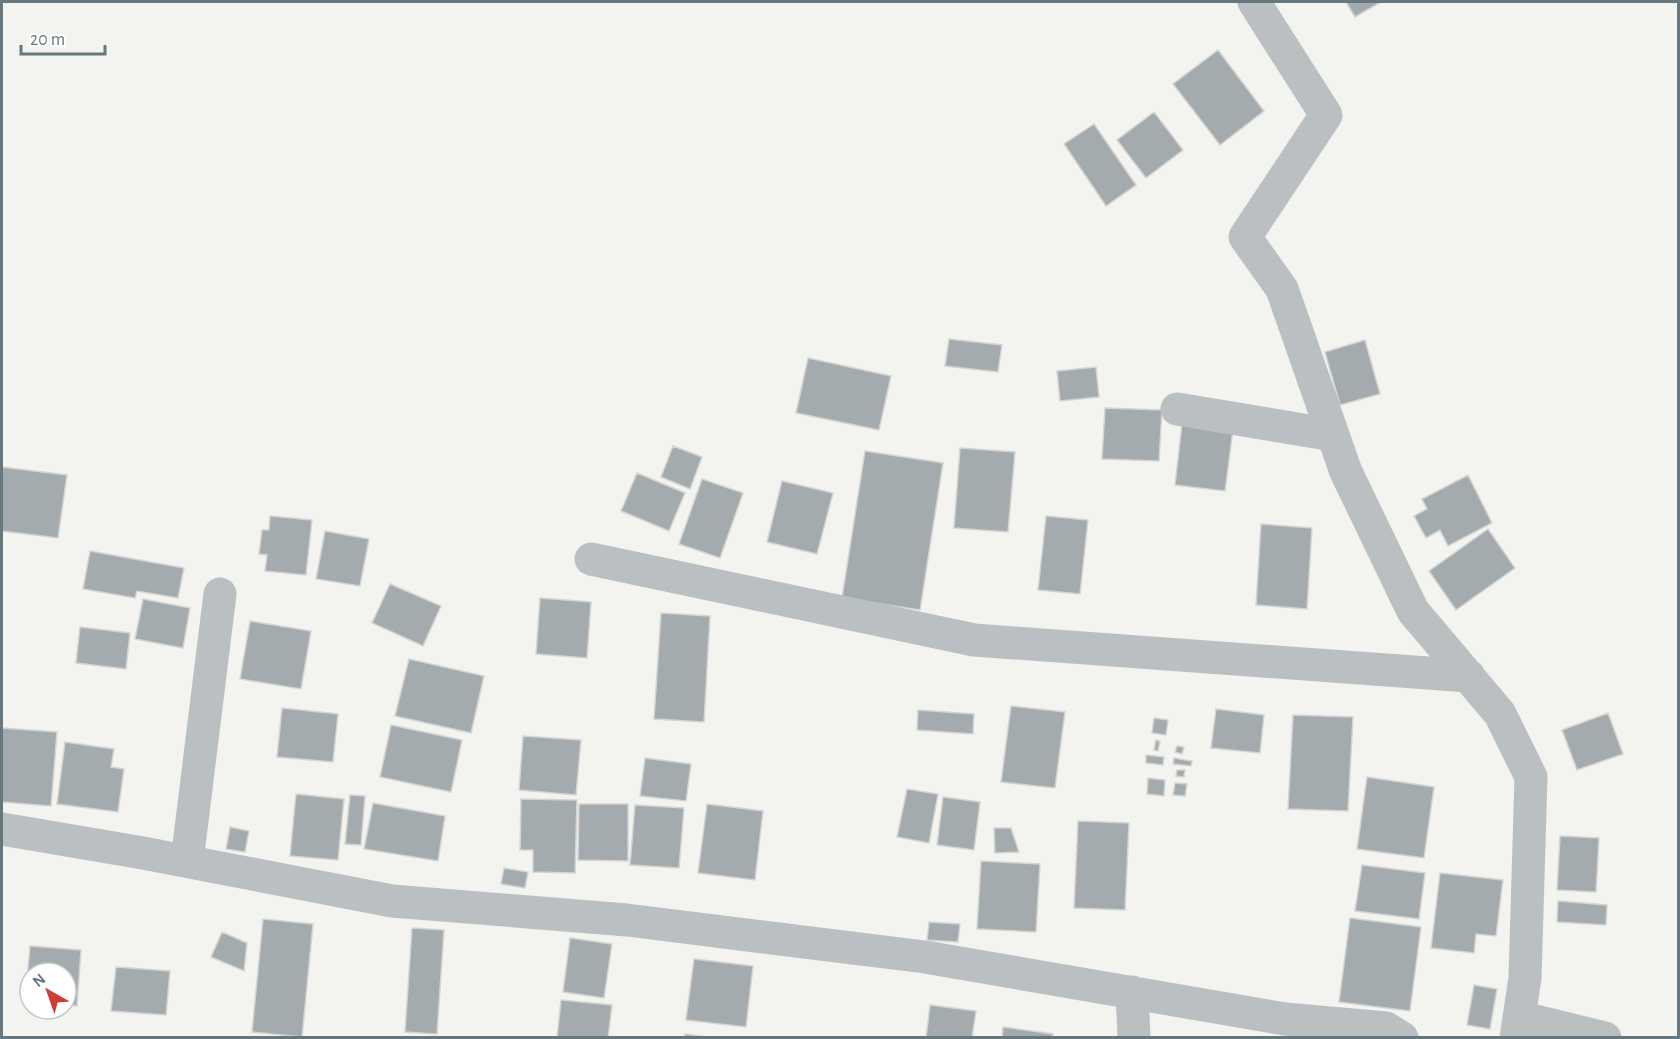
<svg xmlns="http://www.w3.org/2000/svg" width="1680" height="1039" font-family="'Alegreya Sans',sans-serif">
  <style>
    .building { fill: #a3abae; stroke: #d4d4d2; stroke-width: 1.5 }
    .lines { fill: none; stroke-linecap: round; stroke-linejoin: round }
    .street { stroke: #babfc1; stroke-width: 33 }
  </style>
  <rect width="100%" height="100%" fill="#f3f3f0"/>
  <!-- building -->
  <path class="building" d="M1346,2H1381L1355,17Z
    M1218,50L1264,111L1220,145L1173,84Z
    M1154,112L1183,150L1146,178L1117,140Z
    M1094,124L1136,185L1106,206L1064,144Z
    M949,339L1002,345L998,372L945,366Z
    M1365,340L1380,394L1340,405L1325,352Z
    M808,358L891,376L879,430L796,413Z
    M1096,367L1099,397L1060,401L1057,371Z
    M1105,408L1162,410L1159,461L1102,459Z
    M1182,424L1233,430L1225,491L1175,485Z
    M673,446L702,457L690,489L661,477Z
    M960,448L1015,452L1008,532L954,528Z
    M865,451L943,463L920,610L842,598Z
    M2,467L67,475L58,538L2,531Z
    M637,473L685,493L669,531L621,511Z
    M1468,475L1492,523L1448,546L1440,530L1426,538L1414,516L1427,509L1422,499Z
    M702,479L743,493L720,558L679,544Z
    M782,481L833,493L817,554L767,542Z
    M270,516L312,520L306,575L265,571L267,555L259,554L262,530H269Z
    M1046,516L1088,520L1080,594L1038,590Z
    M1261,524L1312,528L1307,609L1256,605Z
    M1488,529L1515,568L1456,610L1429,571Z
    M325,531L369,539L360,586L316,579Z
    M90,551L184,568L178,598L137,591L135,598L83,589Z
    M390,584L441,606L423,646L372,623Z
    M540,598L591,602L587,658L536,654Z
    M143,599L190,608L183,648L135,639Z
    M661,613L710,616L704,722L654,719Z
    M250,621L311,631L301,689L240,679Z
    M80,627L130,633L126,669L76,663Z
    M409,659L484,676L471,733L395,716Z
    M1011,706L1065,712L1055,788L1001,782Z
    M282,708L338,714L333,762L277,757Z
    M1216,709L1264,715L1260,753L1211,748Z
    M918,710L974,714L973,734L917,730Z
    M1608,713L1623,754L1577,770L1562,730Z
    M1293,715L1353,717L1348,811L1288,809Z
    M1154,718L1168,720L1166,735L1152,733Z
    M391,725L462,740L451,792L380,777Z
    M2,728L57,732L51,806L2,802Z
    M523,736L581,740L576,795L519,790Z
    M1156,740L1160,741L1158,751L1154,750Z
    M65,742L114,749L111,767L124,769L118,812L57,804Z
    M1177,746L1184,747L1182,754L1175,752Z
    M1146,755L1164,757L1163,765L1146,763Z
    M645,758L691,764L686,801L640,796Z
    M1174,758L1192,761L1191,766L1173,764Z
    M1177,770H1185L1184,777L1176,776Z
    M1367,777L1434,787L1424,858L1357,849Z
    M1148,778L1165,780L1164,796L1147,794Z
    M1175,783L1187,784L1185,796L1173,795Z
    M907,789L938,794L929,843L897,837Z
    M296,794L344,799L338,860L290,856Z
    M350,795L365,796L361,845L345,844Z
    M943,797L980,802L974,850L937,845Z
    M521,799L577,800L575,873L533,872V850H520Z
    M373,803L445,816L438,861L364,849Z
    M579,804H628V861L578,860Z
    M707,804L763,811L755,880L698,873Z
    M635,805L684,808L679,868L630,865Z
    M1078,821L1129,823L1125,910L1074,908Z
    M230,827L249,831L245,852L226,849Z
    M994,828H1011L1019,852L995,853Z
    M1560,836L1599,838L1596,892L1557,890Z
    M981,861L1040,864L1036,932L977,929Z
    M1362,865L1425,873L1419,919L1355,911Z
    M504,868L528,872L525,888L501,884Z
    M1440,873L1503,880L1496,936L1476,934L1474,953L1431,948Z
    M1558,901L1607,905L1606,925L1557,922Z
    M1350,918L1421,927L1410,1011L1339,1002Z
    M263,919L313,924L302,1037L252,1032Z
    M929,922L960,924L958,942L927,940Z
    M412,928L444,930L437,1034L405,1032Z
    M222,932L247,943L244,971L211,957Z
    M570,938L612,944L604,998L563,992Z
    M30,946L81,950L77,1006L66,1005V973H30V1002L25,1001Z
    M694,959L753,966L746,1027L686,1020Z
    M116,967L170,971L166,1015L111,1011Z
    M1474,985L1497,989L1490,1029L1467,1025Z
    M561,1000L612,1005L608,1038H557Z
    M930,1005L976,1011L972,1038H926Z
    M1003,1027L1053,1034L1052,1038H1002Z
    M685,1034L713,1038H685Z"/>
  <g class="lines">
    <!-- street -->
    <path class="street" d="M1254,2L1326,115L1245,237L1282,289L1346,472L1413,611L1500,714L1531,777L1525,978L1516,1038
      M1177,409L1333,435
      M591,559L974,640L1469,676
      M2,829L143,853L392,901L627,920L925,957L1285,1019L1386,1028L1402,1038
      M187,861L220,594
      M1132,992L1134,1038
      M1519,1017L1605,1038"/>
  </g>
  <!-- border -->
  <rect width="1680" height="1039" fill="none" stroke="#66777d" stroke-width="6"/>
  <!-- north arrow -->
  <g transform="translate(48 991) rotate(320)"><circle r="28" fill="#ffffff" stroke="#c2c9cb" stroke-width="1.5"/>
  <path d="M0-4.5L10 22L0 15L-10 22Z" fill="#cd3e36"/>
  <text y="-9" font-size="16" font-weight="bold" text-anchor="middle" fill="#66777d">N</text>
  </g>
  <!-- scale -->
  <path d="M21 45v9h84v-9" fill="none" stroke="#66777d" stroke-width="3"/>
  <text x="30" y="45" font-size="18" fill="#66777d" stroke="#ffffff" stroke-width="4.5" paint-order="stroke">20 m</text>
</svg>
